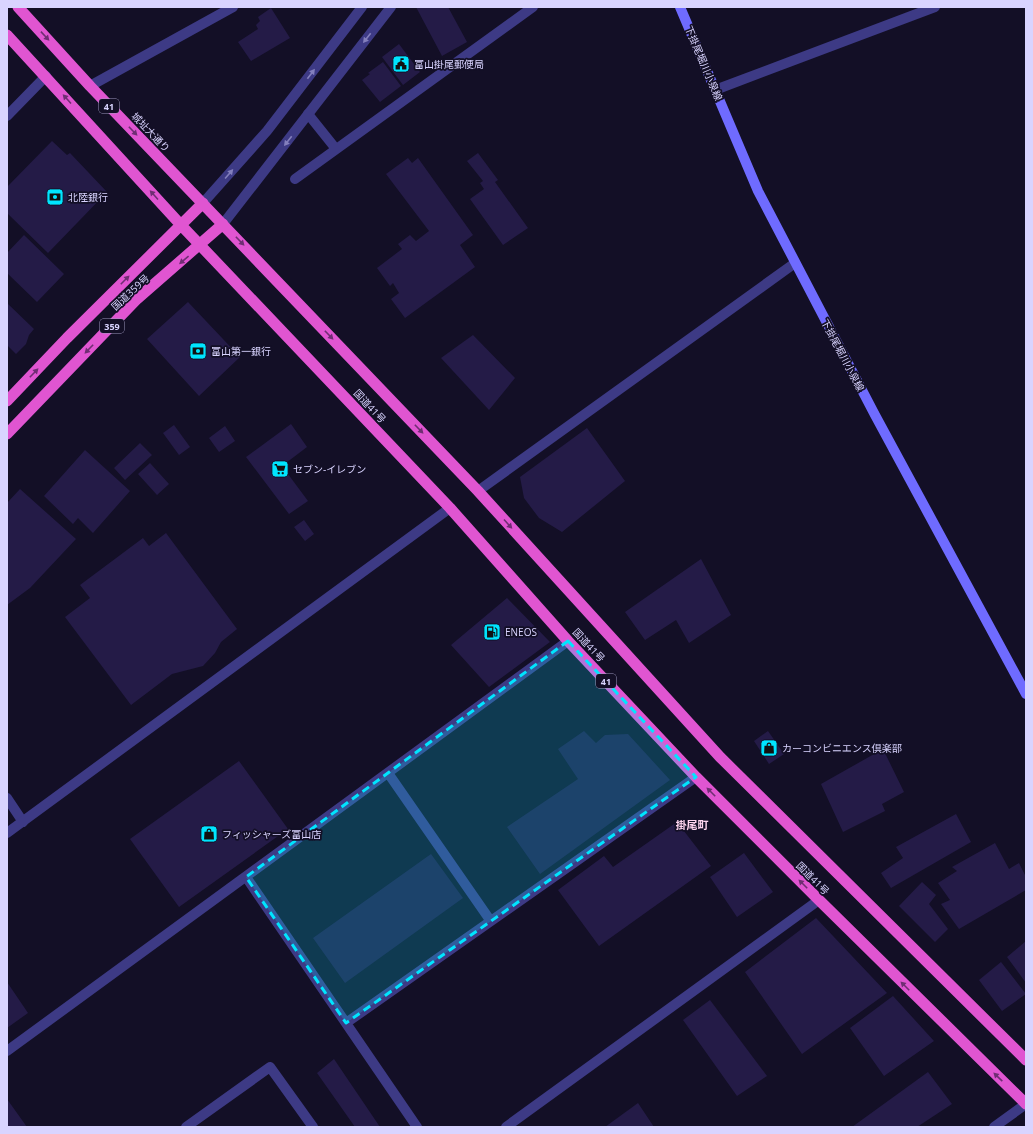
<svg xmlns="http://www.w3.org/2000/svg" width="1033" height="1134" font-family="'Open Sans','Noto Sans JP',sans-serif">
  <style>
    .building { fill: #241b47 }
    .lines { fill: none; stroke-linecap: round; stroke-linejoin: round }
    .service { stroke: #3d3a85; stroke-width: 10 }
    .minor { stroke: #3d3a85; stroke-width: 10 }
    .tertiary { stroke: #3d3a85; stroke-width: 10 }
    .secondary { stroke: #6f6bff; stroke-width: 10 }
    .trunk { stroke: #e055d1; stroke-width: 11 }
    .oneway { fill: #6f2e73 }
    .oneway2 { fill: #837fbc }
    .marked { fill: #00e5ff; fill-opacity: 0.2; stroke: #00e5ff; stroke-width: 3; stroke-dasharray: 8 5; stroke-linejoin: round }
    .labels { text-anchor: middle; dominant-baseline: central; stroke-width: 3.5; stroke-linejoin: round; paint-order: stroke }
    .shield { fill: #130f26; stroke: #9e99be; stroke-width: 1 }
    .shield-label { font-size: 9px; font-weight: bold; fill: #d9d4ff }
    .street-label { font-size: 10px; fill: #d9d4ff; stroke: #130f26 }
    .poi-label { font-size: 10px; fill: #d9d4ff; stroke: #130f26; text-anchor: start }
    .neighbourhood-label { font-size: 11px; font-weight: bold; fill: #ffd6f0; stroke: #130f26 }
  </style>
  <rect width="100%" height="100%" fill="#130f26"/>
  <!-- building -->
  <path class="building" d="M416,7H448L467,42L442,56Z
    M271,8L290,38L251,61L238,42L258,29L256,25L260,21L258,17Z
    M399,44L420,72L403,85L382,57Z
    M383,62L401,86L380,102L362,80L370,74L368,73Z
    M52,141L67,155L70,153L107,192L48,253L7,213V187Z
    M478,153L498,180L495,182L528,228L503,245L470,199L484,189L480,183L483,181L467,161Z
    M408,158L412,163L418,158L473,235L460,245L475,267L405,318L391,299L399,293L393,283L390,286L377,268L402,249L398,244L410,235L416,241L429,231L386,174Z
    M24,235L64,274L37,302L7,273V253Z
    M188,302L240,357L199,396L147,339Z
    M7,303L34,329L29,335L26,344L16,354L7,345Z
    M473,335L515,378L489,410L441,358Z
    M291,424L307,447L282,466L308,501L289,514L246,457Z
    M174,425L190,447L179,455L163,433Z
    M225,426L235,441L219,452L209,438Z
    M587,428L625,481L562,532L539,518L524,498L520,477Z
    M140,443L152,455L125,480L114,468Z
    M85,450L130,491L93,533L78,518L73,524L44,496Z
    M150,463L169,484L157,495L138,474Z
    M20,489L76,539L30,588L7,605V503Z
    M304,520L314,534L305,541L294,527Z
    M166,533L237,629L221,642L215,653L203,666L172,674L131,705L65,617L90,598L80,585L143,538L149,546Z
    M701,559L731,615L689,643L676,620L645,640L625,612Z
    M507,598L550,642L489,687L451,645Z
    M584,731L596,743L605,735L628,734L670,780L540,874L507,827L578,779L558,749Z
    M768,731L784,754L769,764L754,741Z
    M883,749L904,792L882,804L885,811L843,832L821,784Z
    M239,761L288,829L179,907L130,839Z
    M956,814L971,842L891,888L881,873L903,858L896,847Z
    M677,822L711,866L599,946L558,890L604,856L613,867Z
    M995,843L1009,869L1019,863L1026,877V890L959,929L941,904L950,900L938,883L957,871L952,867Z
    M744,853L773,892L737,917L710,877Z
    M431,854L463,898L345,983L313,938Z
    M922,882L936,895L929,904L948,929L935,942L899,906Z
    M816,918L887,993L802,1054L745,972Z
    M1026,941V983L1007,957Z
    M1001,962L1026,994L1002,1011L979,980Z
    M7,982L28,1013L7,1028Z
    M893,996L934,1041L884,1076L850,1028Z
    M710,1000L767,1076L737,1096L683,1020Z
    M334,1059L380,1127H355L317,1073Z
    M928,1072L952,1104L917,1127H852Z
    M7,1099L27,1127H7Z
    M638,1103L654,1127H605Z"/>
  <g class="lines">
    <!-- service -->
    <path class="service" d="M7,798L23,822
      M186,1127L270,1067L313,1127"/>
    <!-- minor -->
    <path class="minor" d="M90,86L233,7
      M715,90L935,7
      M308,114L336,149
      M7,116L46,76
      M295,179L533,7
      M478,491L795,263
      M388,773L490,920
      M7,833L450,508
      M246,877L417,1127
      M346,1023L696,777
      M7,1051L568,641
      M506,1127L819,900"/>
    <!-- tertiary -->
    <path class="tertiary" d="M203,203L267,131L362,7
      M223,224L391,7
      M994,1127L1026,1104"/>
    <!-- secondary -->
    <path class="secondary" d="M680,7L758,191L875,415L1026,694"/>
    <!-- trunk -->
    <path class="trunk" d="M18,7L90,86L478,491L720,757L1026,1060
      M7,35L180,224L450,508L568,641L696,777L819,900L1026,1104
      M7,401L67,338L203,203
      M7,434L137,299L223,224"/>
  </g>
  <!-- one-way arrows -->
  <defs><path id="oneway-solid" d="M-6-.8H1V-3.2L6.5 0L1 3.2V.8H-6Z"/></defs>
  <g class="oneway">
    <use href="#oneway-solid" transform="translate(45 36) rotate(47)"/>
    <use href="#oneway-solid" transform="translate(67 99) rotate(-132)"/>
    <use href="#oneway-solid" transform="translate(133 131) rotate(46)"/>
    <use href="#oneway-solid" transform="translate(154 195) rotate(-132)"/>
    <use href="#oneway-solid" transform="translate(240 241) rotate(46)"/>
    <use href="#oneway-solid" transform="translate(184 260) rotate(140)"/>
    <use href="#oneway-solid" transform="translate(125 280) rotate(-45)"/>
    <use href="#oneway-solid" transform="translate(329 335) rotate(46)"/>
    <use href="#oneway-solid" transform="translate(89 349) rotate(134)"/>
    <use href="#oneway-solid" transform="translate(34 373) rotate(-46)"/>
    <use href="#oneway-solid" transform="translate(419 429) rotate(46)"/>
    <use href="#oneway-solid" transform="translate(508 524) rotate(48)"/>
    <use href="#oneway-solid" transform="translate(711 792) rotate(-135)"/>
    <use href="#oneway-solid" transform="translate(803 884) rotate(-135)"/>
    <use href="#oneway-solid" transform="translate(905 986) rotate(-135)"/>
    <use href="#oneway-solid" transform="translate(998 1077) rotate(-136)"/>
  </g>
  <g class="oneway2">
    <use href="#oneway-solid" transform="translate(367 38) rotate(128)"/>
    <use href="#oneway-solid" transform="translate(311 74) rotate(-53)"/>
    <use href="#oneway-solid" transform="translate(288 141) rotate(128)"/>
    <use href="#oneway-solid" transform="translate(229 174) rotate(-49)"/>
  </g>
  <!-- marked area -->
  <path class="marked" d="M568,641L696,777L346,1023L246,877Z"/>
  <!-- icons -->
  <defs>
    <g id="civic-square" transform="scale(0.9)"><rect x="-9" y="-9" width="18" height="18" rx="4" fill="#00e5ff" stroke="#130f26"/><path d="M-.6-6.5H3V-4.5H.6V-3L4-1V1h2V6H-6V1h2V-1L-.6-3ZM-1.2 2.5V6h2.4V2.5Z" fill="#111"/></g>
    <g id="bank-square" transform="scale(0.9)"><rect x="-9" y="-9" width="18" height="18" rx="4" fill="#00e5ff" stroke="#130f26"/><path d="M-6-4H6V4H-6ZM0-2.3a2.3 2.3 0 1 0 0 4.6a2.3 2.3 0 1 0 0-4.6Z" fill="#111"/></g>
    <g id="supermarket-square" transform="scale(0.9)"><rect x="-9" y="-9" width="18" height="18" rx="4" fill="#00e5ff" stroke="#130f26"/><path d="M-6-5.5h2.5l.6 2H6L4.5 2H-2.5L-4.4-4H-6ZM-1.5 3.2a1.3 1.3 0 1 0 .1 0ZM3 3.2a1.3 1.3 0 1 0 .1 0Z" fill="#111"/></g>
    <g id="fuel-square" transform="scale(0.9)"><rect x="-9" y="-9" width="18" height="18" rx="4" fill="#00e5ff" stroke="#130f26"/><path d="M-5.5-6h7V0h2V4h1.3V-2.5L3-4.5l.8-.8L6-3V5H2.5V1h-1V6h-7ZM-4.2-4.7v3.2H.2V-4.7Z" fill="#111"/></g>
    <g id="shop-square" transform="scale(0.9)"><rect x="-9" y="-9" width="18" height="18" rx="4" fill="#00e5ff" stroke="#130f26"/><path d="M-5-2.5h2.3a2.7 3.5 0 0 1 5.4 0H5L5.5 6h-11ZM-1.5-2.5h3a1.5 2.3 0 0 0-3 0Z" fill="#111"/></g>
  </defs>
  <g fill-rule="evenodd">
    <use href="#civic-square" x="401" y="64"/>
    <use href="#bank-square" x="55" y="197"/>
    <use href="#bank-square" x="198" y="351"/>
    <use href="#supermarket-square" x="280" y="469"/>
    <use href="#fuel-square" x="492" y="632"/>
    <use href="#shop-square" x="769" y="748"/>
    <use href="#shop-square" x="209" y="834"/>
  </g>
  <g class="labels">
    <!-- shield labels -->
    <g class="shield">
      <rect x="99" y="99" width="20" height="14" rx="3"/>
      <rect x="100" y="319" width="24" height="14" rx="3"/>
      <rect x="596" y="674" width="20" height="14" rx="3"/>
    </g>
    <g class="shield-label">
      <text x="109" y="106">41</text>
      <text x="112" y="326">359</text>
      <text x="606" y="681">41</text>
    </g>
    <!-- street labels -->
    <g class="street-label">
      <text transform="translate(704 63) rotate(67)">下掛尾堀川小泉線</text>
      <text transform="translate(151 132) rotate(46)">城址大通り</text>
      <text transform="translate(130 292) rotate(-43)">国道359号</text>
      <text transform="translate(843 355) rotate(62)">下掛尾堀川小泉線</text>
      <text transform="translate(370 406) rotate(47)">国道41号</text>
      <text transform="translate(589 645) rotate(47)">国道41号</text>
      <text transform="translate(813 878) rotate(45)">国道41号</text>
    </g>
    <!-- poi labels -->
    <g class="poi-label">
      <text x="414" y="64">富山掛尾郵便局</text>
      <text x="68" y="197">北陸銀行</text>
      <text x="211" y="351">富山第一銀行</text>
      <text x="293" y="469">セブン-イレブン</text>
      <text x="505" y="632">ENEOS</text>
      <text x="782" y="748">カーコンビニエンス倶楽部</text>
      <text x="222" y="834">フィッシャーズ富山店</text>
    </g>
    <!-- neighbourhood labels -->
    <g class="neighbourhood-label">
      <text x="692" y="824">掛尾町</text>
    </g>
  </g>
  <!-- border -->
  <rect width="1033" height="1134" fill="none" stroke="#d9d4ff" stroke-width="16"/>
</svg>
